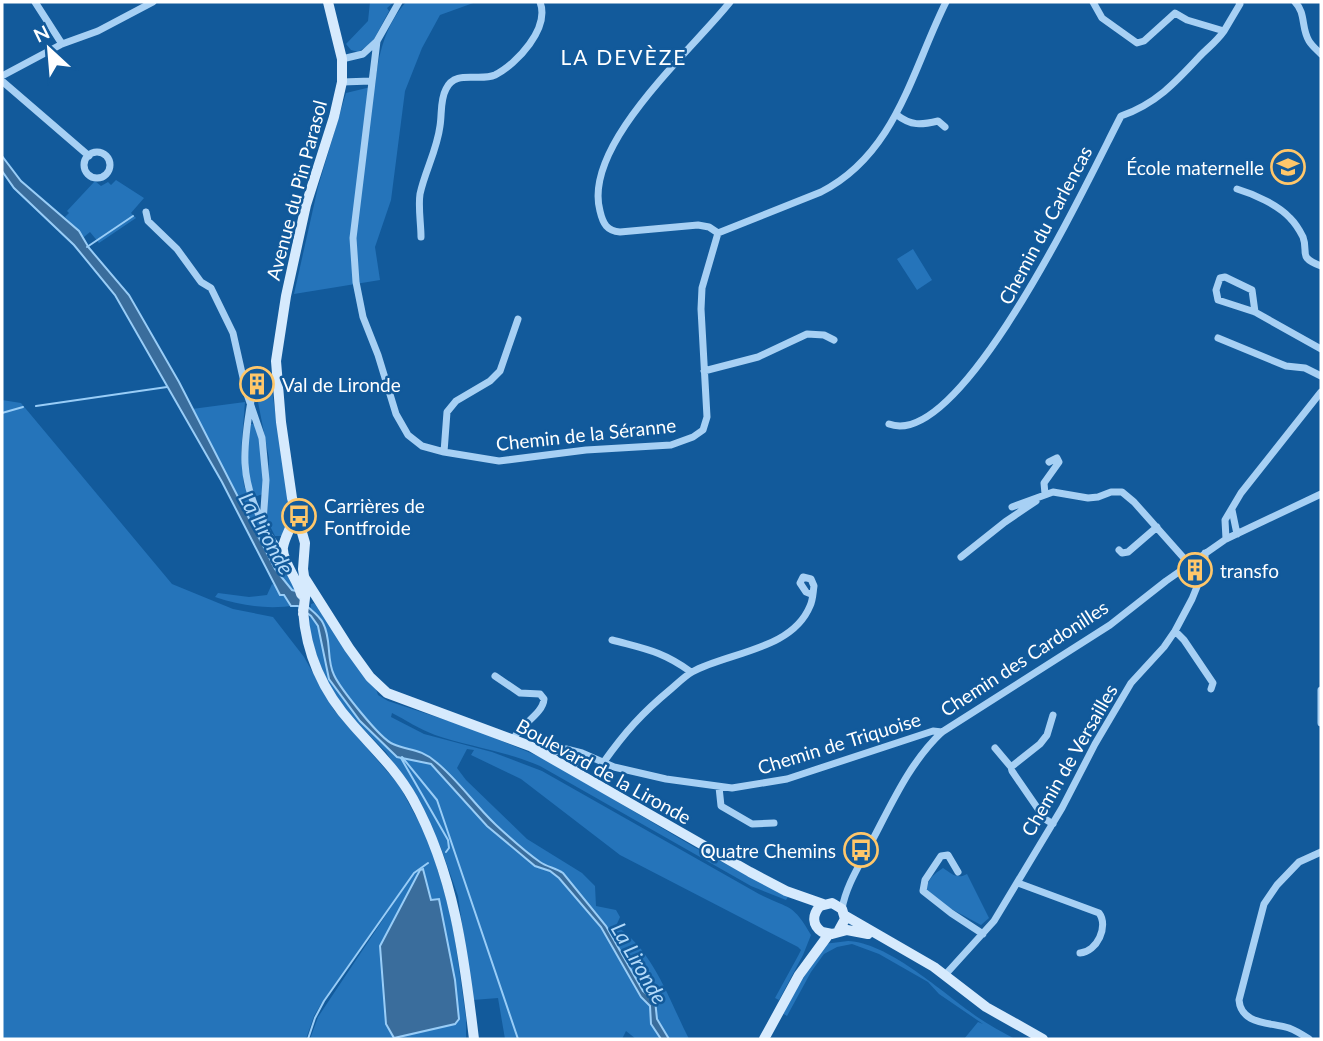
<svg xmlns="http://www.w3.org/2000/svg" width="1323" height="1041" font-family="Lato,sans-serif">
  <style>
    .green { fill: #2574ba }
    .water { fill: #3a6d9c; stroke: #99cdf7; stroke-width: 2 }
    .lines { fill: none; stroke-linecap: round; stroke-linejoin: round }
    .stream { stroke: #99cdf7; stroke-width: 2 }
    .street { stroke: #a7d0f4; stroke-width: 7 }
    .secondary { stroke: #d6eafd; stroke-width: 10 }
    .labels { text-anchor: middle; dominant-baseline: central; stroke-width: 5; stroke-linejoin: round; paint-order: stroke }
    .poi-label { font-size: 19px; fill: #fff; stroke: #125a9b; text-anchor: start }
    .street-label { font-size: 19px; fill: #fff; stroke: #125a9b }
    .neighbourhood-label { font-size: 21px; letter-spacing: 2px; fill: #fff; stroke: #125a9b }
    .water-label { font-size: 21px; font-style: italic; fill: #b3dafa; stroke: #125a9b }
  </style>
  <rect width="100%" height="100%" fill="#125a9b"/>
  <!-- green -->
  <path class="green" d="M370,2H394L387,8L389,11L372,43L358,52L351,50L346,44L368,21Z
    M406,2H476L440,15L422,48L405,91L391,200L375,247L380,280L294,294L318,187L346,93L375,86C378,55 385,26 406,2Z
    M116,180L144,198L131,213L136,218L99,243L90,232L84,237L65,217L69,213L67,211L95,181L101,186L108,182L111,185Z
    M913,249L932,280L917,290L897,259Z
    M272,391L292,520L282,536H275L267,520L269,458L256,392Z
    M2,400L21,403L172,584L233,609L273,617L304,657L334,710L399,785L429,841L449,908L455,940L466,1018V1039H310L318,1017L416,870L321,1004L314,1016L306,1039H2Z
    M245,402L241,451L244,486L300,591L292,590L275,569L192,409Z
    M251,424H253C265,438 263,475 263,494L257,496L251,492L247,451Z
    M272,584L298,598L297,605C269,610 242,606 215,597L218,593L249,597L267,595Z
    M314,603L375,686L378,695L388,701L473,729L545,759L694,847L788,897L786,900L751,886L540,766C506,751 470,747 435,735C419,729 406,720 392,713L391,717L424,734L492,752L542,771L759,894C789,909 793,903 811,935L803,955L779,1000L775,998L798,956L801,950L798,947L620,855L521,779L471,755L474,750L467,749L457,768L466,780L527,839L582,873L595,886L596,906L616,910L620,917L616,926C654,951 669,1000 689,1039H636L626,1031L622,1039H505L498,998L473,1000L458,896L441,848L417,800L386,752L351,717L328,684L308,633L311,604Z
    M943,868C951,873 957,880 967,874L989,918L981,925L944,905L927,892C926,880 934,874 943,868Z
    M848,941C886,942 940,990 969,1011C983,1022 1000,1031 1015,1039H964L978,1022L983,1024L939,994L928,982L879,954L852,944L837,947L824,954L811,972L787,1016L782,1013L824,944Z"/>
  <!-- water -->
  <path class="water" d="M2,156L21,181L79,231L89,248L129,295L179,382L275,569L292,590L296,591C300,605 317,611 323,623C332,640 326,659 334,675C340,688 380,739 393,744C409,751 420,748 436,762C458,780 474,804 495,824C509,837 524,851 540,862C547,867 556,868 563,873L606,926L643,991L655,1000L657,1019L669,1039H661L651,1024L650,1006L641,997L601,927L559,878L550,871L535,866L487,826L431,764L397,757L360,721L329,679L318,626L311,616L298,606H291L284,595H280L222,482L115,295L74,245L14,188L2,171Z
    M423,869L431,900L439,899L455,980L459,1019L455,1024L394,1038L386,1024L380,946L420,870Z"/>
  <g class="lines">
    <!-- stream -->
    <path class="stream" d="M87,247L133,216
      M36,406L167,387
      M2,413L23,407
      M402,757L437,800L518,1039
      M401,758L448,840L449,848L446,852
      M308,1039L315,1018L324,1001L414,873L428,863"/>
    <!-- street -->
    <path class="street" d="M35,2L62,44
      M399,2L377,41L353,238L356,282L363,317L378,355L396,414L408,435L422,446L444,452L499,461L586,450L671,445L693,437L703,430L707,417L701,309L702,288L718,233
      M1093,2L1102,18L1137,43L1144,41L1175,13L1187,20L1224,31L1240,4L1239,2
      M1295,2C1306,13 1301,28 1309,41C1312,46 1317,50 1321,54
      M342,59L363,54L376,42
      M2,76L62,44L98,31L153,2
      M2,81L89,156
      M342,82L371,81
      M897,115C911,126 921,125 938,121L945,127
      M84 165a13 13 0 1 1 26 0a13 13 0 1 1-26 0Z
      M1237,189C1254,194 1278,205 1290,218C1295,223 1300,231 1303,237C1309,253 1297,257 1321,266
      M146,212L148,221L177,249L201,282L211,288L233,333L246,391L262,438L266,480L263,523C239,479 243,448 251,401
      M718,233L709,227L698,225L620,232C607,231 603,224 600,211C582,145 692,50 730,2
      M718,233L821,192C896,154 912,70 946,2
      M421,237C421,224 418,207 420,194C425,171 437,150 440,126C442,114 440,100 446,89C455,69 479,82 495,75C517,64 550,28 540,2
      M1255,312L1252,290L1225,277L1220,278L1216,290L1218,300L1255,312L1321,349
      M1218,338L1286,366L1305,368L1321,376
      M704,371L758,357L807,334L824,335L834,340
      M889,424C963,452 1093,169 1121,116C1156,104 1176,82 1201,55C1209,47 1217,41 1224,31
      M444,452L447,412L456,401L490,381L500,371L518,319
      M1045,494L1044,483L1059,462L1057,458L1049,462
      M1012,507L1053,492L1088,498L1098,497L1111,492H1122L1134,502L1190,565
      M1232,510L1237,534
      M263,523L268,534L283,555
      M1226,539L1225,520L1241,493L1321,392
      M1119,550L1122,553L1128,552L1157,527
      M961,557L1005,522L1036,501
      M1175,631L1184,640L1213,683L1211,689
      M612,640C645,649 662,651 691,672
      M495,676L520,693L540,694L544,699C543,714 521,724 514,738
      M1321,690V723
      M995,748L1011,767L1012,771L1045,819L1053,824
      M546,754L566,749L582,753L614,767L666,779L732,788L787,779L933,731L942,732
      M603,763C625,732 642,713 671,689C678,683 685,676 692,672C729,652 792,650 810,606C813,600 813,592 814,586L811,579L803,577L800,583L806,592L811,594
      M1011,767L1040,744L1047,735L1053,715
      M571,769L582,753
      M719,787L721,806L752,824L774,823
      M958,872L948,855L941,856L925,880L923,891L951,913L983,934
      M1018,883L1099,913C1109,926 1097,952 1080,953
      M842,909C846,885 861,863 872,841C892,803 910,762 942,732L1110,625L1166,581L1226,539L1321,494
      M945,975L994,921L1062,808L1095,744L1131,683L1164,647L1175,631L1192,599L1205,567V553
      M1309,1039C1303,1035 1297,1031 1289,1028C1270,1022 1241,1025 1239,1000L1264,904L1277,885L1299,862L1321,852"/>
    <!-- secondary -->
    <path class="secondary" d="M294,515C292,527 285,536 283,547C281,560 298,580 301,594
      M304,577L349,648L370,677L387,693L530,746L750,872L786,891L823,904
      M303,610C306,654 323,692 353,725C374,749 397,770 413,799C454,874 464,955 474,1039
      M303,614L306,590L303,569L305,543L292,498L281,422L276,361L286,296L306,205L334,117L342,82V59L328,2
      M844,915L934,967L986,1007L1043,1039
      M839,930L845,919L842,909L832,903L820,906C812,915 812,925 822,932L832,934L847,930L868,934
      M764,1039L799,975L829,934"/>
  </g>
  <!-- icons -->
  <defs>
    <g id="school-ring" transform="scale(1.75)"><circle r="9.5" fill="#125a9b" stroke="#ffc76a" stroke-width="1.5"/><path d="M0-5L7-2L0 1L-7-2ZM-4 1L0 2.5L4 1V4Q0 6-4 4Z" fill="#ffc76a"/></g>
    <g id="building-ring" transform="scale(1.75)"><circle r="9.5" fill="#125a9b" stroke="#ffc76a" stroke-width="1.5"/><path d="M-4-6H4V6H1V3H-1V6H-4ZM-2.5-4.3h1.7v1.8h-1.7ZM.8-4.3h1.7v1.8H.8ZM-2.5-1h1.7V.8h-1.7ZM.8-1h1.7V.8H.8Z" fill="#ffc76a"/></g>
    <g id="bus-ring" transform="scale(1.75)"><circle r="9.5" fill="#125a9b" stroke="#ffc76a" stroke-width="1.5"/><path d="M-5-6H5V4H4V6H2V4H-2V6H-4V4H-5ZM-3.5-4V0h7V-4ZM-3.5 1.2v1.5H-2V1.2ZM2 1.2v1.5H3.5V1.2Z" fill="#ffc76a"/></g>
  </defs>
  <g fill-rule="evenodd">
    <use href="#school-ring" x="1288" y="167"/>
    <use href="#building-ring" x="257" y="384"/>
    <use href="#bus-ring" x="299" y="516"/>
    <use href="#building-ring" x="1195" y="570"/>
    <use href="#bus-ring" x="861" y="850"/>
  </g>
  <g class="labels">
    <!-- poi labels -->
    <g class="poi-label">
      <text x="1264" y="167" text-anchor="end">École maternelle</text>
      <text x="282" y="384">Val de Lironde</text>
      <text x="324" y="505">Carrières de<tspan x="324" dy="22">Fontfroide</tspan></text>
      <text x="1220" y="570">transfo</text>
      <text x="836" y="850" text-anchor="end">Quatre Chemins</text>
    </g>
    <!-- street labels -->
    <g class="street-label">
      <text transform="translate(296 190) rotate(-75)">Avenue du Pin Parasol</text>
      <text transform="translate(1045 225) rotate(-62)">Chemin du Carlencas</text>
      <text transform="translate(586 434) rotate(-6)">Chemin de la Séranne</text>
      <text transform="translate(1024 658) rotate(-33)">Chemin des Cardonilles</text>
      <text transform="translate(839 743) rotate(-17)">Chemin de Triquoise</text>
      <text transform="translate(1069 760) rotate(-60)">Chemin de Versailles</text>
      <text transform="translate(604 771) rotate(29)">Boulevard de la Lironde</text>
    </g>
    <!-- neighbourhood labels -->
    <g class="neighbourhood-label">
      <text x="624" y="56">LA DEVÈZE</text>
    </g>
    <!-- water labels -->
    <g class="water-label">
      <text transform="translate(267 533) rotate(61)">La Lironde</text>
      <text transform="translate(640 963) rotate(60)">La Lironde</text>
    </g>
  </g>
  <!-- border -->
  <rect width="1323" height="1041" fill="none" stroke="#ffffff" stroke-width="7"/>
  <!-- north arrow -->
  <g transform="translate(49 49) rotate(334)" stroke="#125a9b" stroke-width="5" paint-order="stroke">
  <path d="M0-5L12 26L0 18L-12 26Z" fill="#ffffff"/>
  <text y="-10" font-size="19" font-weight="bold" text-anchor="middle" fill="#ffffff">N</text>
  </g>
</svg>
